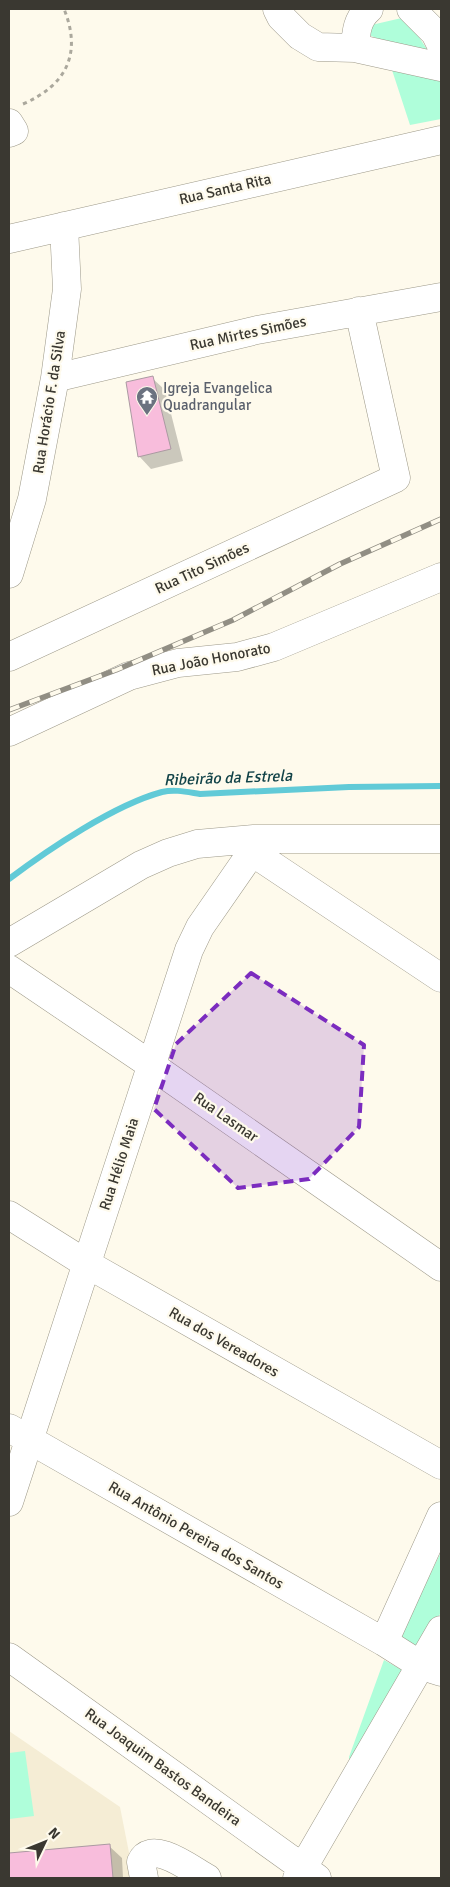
<svg xmlns="http://www.w3.org/2000/svg" width="450" height="1887" font-family="Signika,sans-serif">
  <style>
    .built { fill: #f5edd5 }
    .green { fill: #affeda }
    .shadow { fill: #0003 }
    .lines { fill: none; stroke-linecap: round; stroke-linejoin: round }
    .stream { stroke: #61cad7; stroke-width: 6 }
    .building { fill: #f8bddc; stroke: #ab9aa2 }
    .minor-casing { stroke: #9d9989; stroke-width: 29 }
    .path { stroke: #aba89d; stroke-width: 3; stroke-dasharray: 4 4; stroke-linecap: butt }
    .minor { stroke: #fff; stroke-width: 28 }
    .rail-casing { stroke: #918e84; stroke-width: 5.5 }
    .rail { stroke: #fefaec; stroke-width: 4; stroke-dasharray: 11; stroke-linecap: butt }
    .marked { fill: #7b2cbf; fill-opacity: 0.2; stroke: #7b2cbf; stroke-width: 4; stroke-dasharray: 10 6; stroke-linejoin: round }
    .labels { text-anchor: middle; dominant-baseline: central; stroke-width: 4.5; stroke-linejoin: round; paint-order: stroke }
    .street-label { font-size: 15px; fill: #3a3831; stroke: #fefaec }
    .worship-label { font-size: 15px; fill: #5b616d; stroke: #fefaec; text-anchor: start }
    .water-label { font-size: 16px; font-style: italic; fill: #124348; stroke: #fefaec }
  </style>
  <rect width="100%" height="100%" fill="#fefaec"/>
  <!-- built -->
  <path class="built" d="M9,1731L120,1807L134,1878H9Z"/>
  <!-- green -->
  <path class="green" d="M406,17L430,54L428,59L364,33L367,26Z
    M392,70L441,74V119L410,125Z
    M441,1552V1612L420,1652L399,1639Z
    M384,1660L411,1675L350,1772L349,1757Z
    M25,1751L34,1816L9,1819V1753Z"/>
  <!-- shadow -->
  <path class="shadow" d="M152,378L165,390L183,461L151,469L139,456Z
    M109,1846L122,1858L123,1878H9V1854Z"/>
  <g class="lines">
    <!-- stream -->
    <path class="stream" d="M9,879C49,849 114,805 162,792C175,789 187,792 200,794L349,787L441,786"/>
  </g>
  <!-- building -->
  <path class="building" d="M153,376L171,449L138,457L126,382Z
    M110,1844L113,1878H9V1853Z"/>
  <g class="lines">
    <!-- minor casing -->
    <g class="minor-casing">
      <path id="minor" d="M277,9L281,17L300,36L318,47L355,48L441,67
        M411,9L435,33L441,45
        M355,48C356,32 357,19 369,9
        M9,123L14,131L9,133
        M9,239L441,140
        M55,378L257,330L441,297
        M9,574L32,499L55,378L67,289L64,226
        M9,657L396,478L359,311
        M9,732L129,676L178,663L237,657L274,647L441,577
        M252,852L441,978
        M9,943L141,865L168,853L197,844L254,839H441
        M9,969L151,1065L441,1267
        M9,1215L87,1264L441,1465
        M9,1428L384,1642L422,1666L441,1672
        M9,1502L189,950L200,927L252,852L254,839
        M384,1642L441,1516
        M9,1657L317,1878
        M144,1878L141,1862C151,1838 192,1870 207,1878
        M297,1878L441,1630"/>
    </g>
    <!-- path -->
    <path class="path" d="M23,104C67,85 82,53 64,9"/>
    <!-- minor -->
    <use href="#minor" class="minor"/>
    <!-- rail casing -->
    <g class="rail-casing">
      <path id="rail" d="M9,710L116,670L233,620L340,564L441,519"/>
    </g>
    <!-- rail -->
    <use href="#rail" class="rail"/>
  </g>
  <!-- marked area -->
  <path class="marked" d="M251,973L364,1045L359,1127L309,1179L238,1188L154,1109L176,1044Z"/>
  <!-- icons -->
  <defs>
    <g id="temple-pin" transform="scale(1.125)"><path d="M0 17L-7.5 6A9.5 9.5 0 1 1 7.5 6Z" fill="#6b7280" stroke="#fefaec"/><path d="M0-6L5-2H3V0L6.5 2.5H4V6H1.5V3h-3V6H-4V2.5H-6.5L-3 0V-2H-5Z" fill="#fff"/></g>
  </defs>
  <g fill-rule="evenodd">
    <use href="#temple-pin" x="147" y="397"/>
  </g>
  <g class="labels">
    <!-- street labels -->
    <g class="street-label">
      <text transform="translate(225 189) rotate(-13)">Rua Santa Rita</text>
      <text transform="translate(248 333) rotate(-12)">Rua Mirtes Simões</text>
      <text transform="translate(49 402) rotate(-81)">Rua Horácio F. da Silva</text>
      <text transform="translate(202 568) rotate(-25)">Rua Tito Simões</text>
      <text transform="translate(211 659) rotate(-11)">Rua João Honorato</text>
      <text transform="translate(226 1117) rotate(35)">Rua Lasmar</text>
      <text transform="translate(119 1164) rotate(-72)">Rua Hélio Maia</text>
      <text transform="translate(224 1342) rotate(30)">Rua dos Vereadores</text>
      <text transform="translate(196 1535) rotate(30)">Rua Antônio Pereira dos Santos</text>
      <text transform="translate(163 1767) rotate(36)">Rua Joaquim Bastos Bandeira</text>
    </g>
    <!-- worship labels -->
    <g class="worship-label">
      <text x="163" y="388">Igreja Evangelica<tspan x="163" dy="17">Quadrangular</tspan></text>
    </g>
    <!-- water labels -->
    <g class="water-label">
      <text transform="translate(228 778) rotate(-2)">Ribeirão da Estrela</text>
    </g>
  </g>
  <!-- border -->
  <rect width="450" height="1887" fill="none" stroke="#3a3831" stroke-width="20"/>
  <!-- north arrow -->
  <g transform="translate(45 1842) rotate(47)" stroke="#fefaec" stroke-width="4" paint-order="stroke">
  <path d="M0-4L9 19L0 12L-9 19Z" fill="#3a3831"/>
  <text y="-8" font-size="14" font-weight="bold" text-anchor="middle" fill="#3a3831">N</text>
  </g>
</svg>
